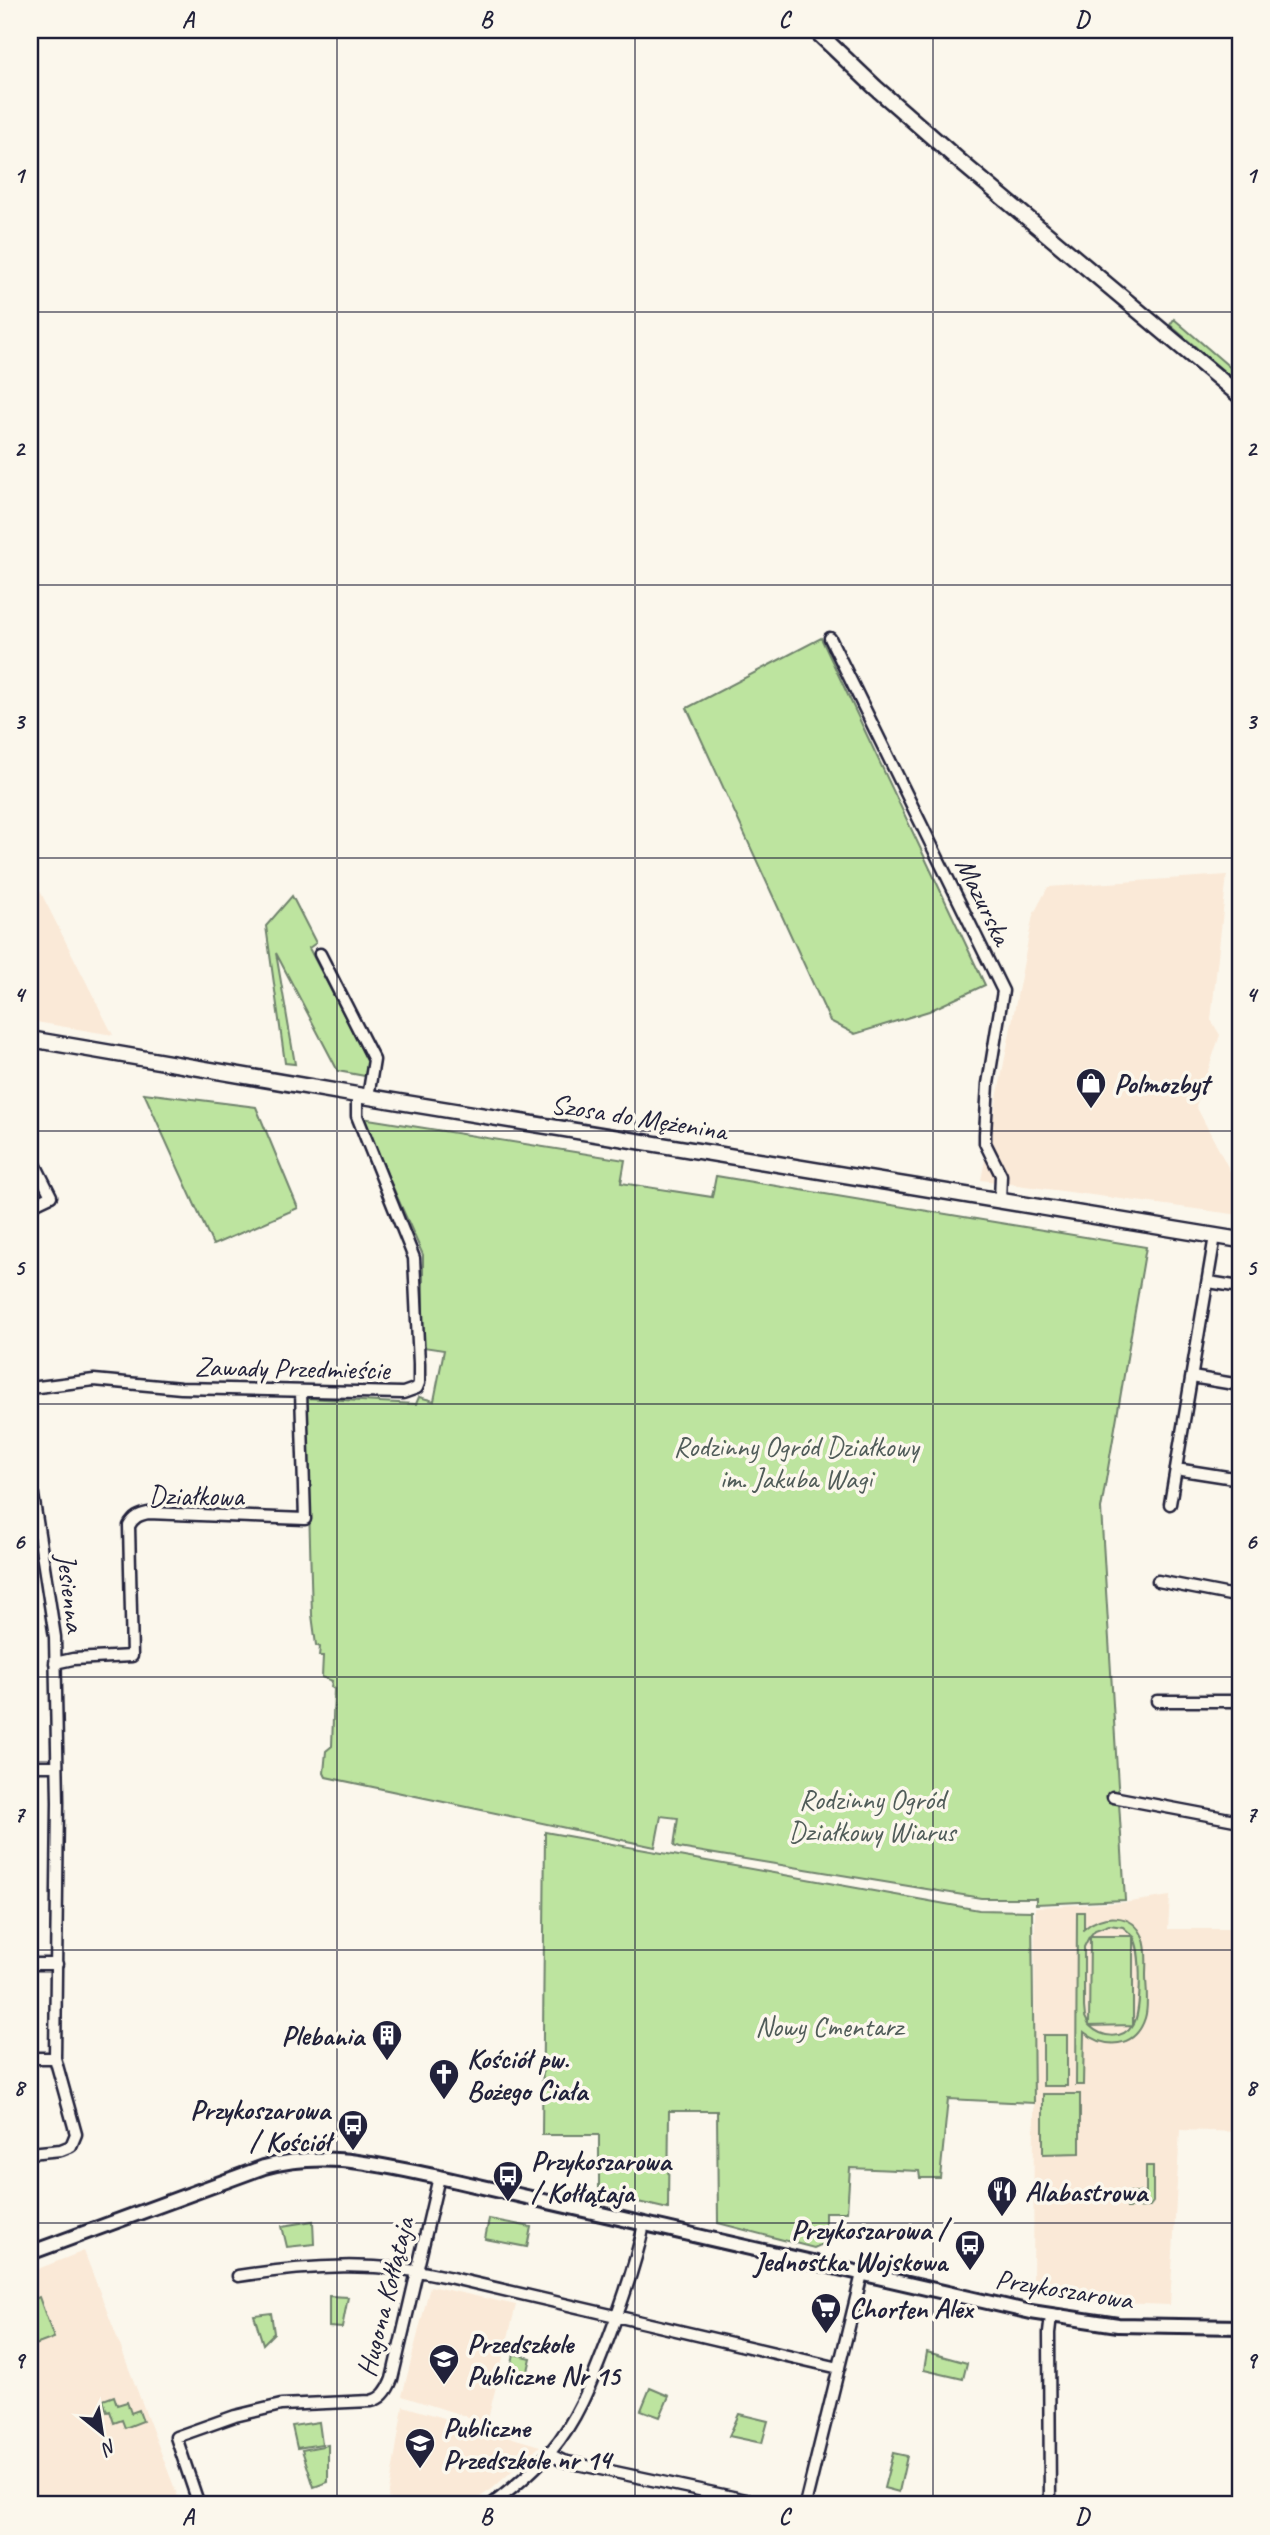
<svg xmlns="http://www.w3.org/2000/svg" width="1270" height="2535" font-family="Caveat,sans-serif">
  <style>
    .built { fill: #fae9d7 }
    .green { fill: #bde49f; stroke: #70836d; stroke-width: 2; fill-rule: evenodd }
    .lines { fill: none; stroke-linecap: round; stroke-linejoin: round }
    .minor-casing { stroke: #22223b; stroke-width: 15 }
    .tertiary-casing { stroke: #22223b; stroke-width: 18 }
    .secondary-casing { stroke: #22223b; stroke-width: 19 }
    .minor { stroke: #fbf7ec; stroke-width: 10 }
    .tertiary { stroke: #fbf7ec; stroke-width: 12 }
    .secondary { stroke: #fbf7ec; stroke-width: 14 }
    .grid { fill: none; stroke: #22223b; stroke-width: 2; stroke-opacity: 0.55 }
    .labels { text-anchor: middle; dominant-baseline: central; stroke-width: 7; stroke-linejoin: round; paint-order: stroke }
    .street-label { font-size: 28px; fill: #22223b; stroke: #fbf7ec }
    .poi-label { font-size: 28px; font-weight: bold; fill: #22223b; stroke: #fbf7ec; text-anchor: start }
    .park-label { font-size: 28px; fill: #505c59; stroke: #fbf7ec }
    .neatline { fill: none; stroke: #22223b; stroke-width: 2.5 }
    .grid-label { font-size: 23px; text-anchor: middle; font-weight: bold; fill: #22223b }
  </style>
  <rect width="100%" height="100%" fill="#fbf7ec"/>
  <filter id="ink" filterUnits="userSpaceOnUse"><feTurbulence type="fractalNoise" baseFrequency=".0143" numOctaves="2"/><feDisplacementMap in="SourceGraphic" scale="14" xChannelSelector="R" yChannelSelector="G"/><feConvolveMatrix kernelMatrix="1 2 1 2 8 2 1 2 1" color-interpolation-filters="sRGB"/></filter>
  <g filter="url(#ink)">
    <!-- built -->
    <path class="built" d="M1227,875L1211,1020L1220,1035L1196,1106L1230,1171L1240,1172V1215L981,1180L1033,915L1048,887Z
      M40,891L113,1035L30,1021V896Z
      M1170,1896L1168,1929H1240V2132L1180,2130L1170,2305L1117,2303L1033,2296L1035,1907L1130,1902Z
      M84,2251L181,2505H30V2272Z
      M430,2286L516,2305L487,2423L402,2396Z
      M403,2406L540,2446L492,2489L468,2505H414L388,2498Z"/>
    <!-- green -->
    <path class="green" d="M1174,319L1240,376V385L1170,325Z
      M821,638L985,985L929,1011L855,1034L830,1021L687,708Z
      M292,896L316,943L309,948L368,1061L365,1076L338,1071L276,953L295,1064L285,1063L266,926Z
      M144,1093L256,1107L298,1208L213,1245Z
      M362,1118L625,1160L621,1183L712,1197L716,1176L1146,1247L1101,1509L1125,1900L1036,1904V1898H981L679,1848L674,1846L678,1818L661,1816L655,1847L326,1777L324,1773L326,1751L332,1746L334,1689L331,1687L332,1681L322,1677L323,1656H319L320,1647L316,1645L312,1615L306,1398L416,1404L419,1397L434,1401L444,1350L423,1347V1255Z
      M545,1832L979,1910L1032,1911L1034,2103L948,2099L940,2178H920L919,2171L850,2168L847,2212H825V2243L814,2248L718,2223L717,2111H669L668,2209L604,2194L599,2188V2135H542Z
      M1077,1912H1084V1929C1102,1913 1132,1912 1143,1937C1148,1949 1146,1963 1146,1975C1146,1988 1149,2006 1145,2018C1135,2049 1105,2049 1084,2032L1083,2085H1076ZM1109,1925L1123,1927L1133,1936H1090L1095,1930ZM1089,1937L1090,1938L1089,2025L1085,2017L1084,2007V1947ZM1133,1937C1142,1947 1142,2012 1133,2025ZM1132,2025C1123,2040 1102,2038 1090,2026Z
      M1043,2035H1067V2086H1043Z
      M1043,2094H1080V2153L1043,2154Z
      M1146,2166H1153V2202L1149,2207L1127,2208V2192H1146Z
      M489,2219L531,2227L527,2247L485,2239Z
      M313,2221L314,2244L287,2247L282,2226Z
      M329,2296L348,2297L342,2328L329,2327Z
      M39,2297L54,2338L30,2347V2301Z
      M271,2313L274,2333L263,2344L254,2315Z
      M927,2352L967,2363L963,2379L924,2370Z
      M514,2354L531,2358L527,2375L510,2371Z
      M650,2388L669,2396L660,2417L641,2410Z
      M114,2396L117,2405L127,2402L131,2413L139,2410L143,2421L125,2428L122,2420L114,2423L110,2411L107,2412L103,2400Z
      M739,2414L768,2421L762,2443L729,2436Z
      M319,2422L322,2444L297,2448L292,2426Z
      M328,2445V2482L314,2487L302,2450Z
      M893,2453L907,2456L899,2492L884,2488Z"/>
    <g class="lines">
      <!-- minor casing -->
      <g class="minor-casing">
        <path id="minor" d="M830,638L1003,991L988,1084L985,1134V1143L1001,1175L1000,1201
          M320,954L374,1060L368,1097
          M30,1154L51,1196L30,1206
          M1209,1282L1240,1287
          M1192,1377L1240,1385
          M30,1388L94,1380L181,1388L403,1393L417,1388L419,1383V1364L414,1258L357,1116V1095
          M1176,1469L1240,1479
          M30,1476L55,1637L58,1802L55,2058L76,2134L71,2146L61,2150L30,2153
          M1170,1504L1215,1236
          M1158,1581L1240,1597
          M55,1663L73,1659L132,1656L129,1526C134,1517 139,1515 148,1513L305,1519L301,1392
          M1157,1701H1240
          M30,1766H56
          M1113,1797L1240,1821
          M30,1964H57
          M30,2058H55
          M238,2276C309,2265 378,2261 448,2277L839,2368
          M549,2454L563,2461L770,2505
          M199,2505L176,2437L235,2416L281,2405L371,2401C382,2399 388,2390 392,2379L439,2177
          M491,2505C512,2489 533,2472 551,2451C579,2418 593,2378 609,2337C623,2300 636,2263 644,2224
          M805,2505L862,2274
          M1050,2505L1049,2333L1051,2316"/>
      </g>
      <!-- tertiary casing -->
      <g class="tertiary-casing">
        <path id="tertiary" d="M30,2253L264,2167C326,2150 378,2165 439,2177L1031,2312L1118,2325L1240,2327"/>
      </g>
      <!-- secondary casing -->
      <g class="secondary-casing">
        <path id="secondary" d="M815,30L876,88L963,164L1240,396
          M30,1039L357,1095L1240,1240"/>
      </g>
      <!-- minor -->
      <use href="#minor" class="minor"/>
      <!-- tertiary -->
      <use href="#tertiary" class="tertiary"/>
      <!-- secondary -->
      <use href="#secondary" class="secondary"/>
    </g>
  </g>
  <!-- grid -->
  <path class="grid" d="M337,30V2505M635,30V2505M933,30V2505M30,312H1240M30,585H1240M30,858H1240M30,1131H1240M30,1404H1240M30,1677H1240M30,1950H1240M30,2223H1240"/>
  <!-- icons -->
  <defs>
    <g id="shop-pin" transform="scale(1.575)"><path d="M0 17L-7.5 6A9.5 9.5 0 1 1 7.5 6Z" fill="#22223b" stroke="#fbf7ec"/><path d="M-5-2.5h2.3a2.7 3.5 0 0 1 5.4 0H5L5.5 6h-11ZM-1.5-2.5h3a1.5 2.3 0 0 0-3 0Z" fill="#fff"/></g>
    <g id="building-pin" transform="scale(1.575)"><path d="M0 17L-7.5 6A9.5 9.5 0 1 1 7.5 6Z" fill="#22223b" stroke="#fbf7ec"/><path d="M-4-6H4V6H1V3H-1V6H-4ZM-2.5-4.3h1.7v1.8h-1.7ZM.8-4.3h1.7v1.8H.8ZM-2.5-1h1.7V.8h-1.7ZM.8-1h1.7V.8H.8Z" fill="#fff"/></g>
    <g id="church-pin" transform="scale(1.575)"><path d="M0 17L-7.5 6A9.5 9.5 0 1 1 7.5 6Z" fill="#22223b" stroke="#fbf7ec"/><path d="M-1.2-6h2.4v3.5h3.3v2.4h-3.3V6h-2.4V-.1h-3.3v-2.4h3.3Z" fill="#fff"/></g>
    <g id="bus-pin" transform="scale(1.575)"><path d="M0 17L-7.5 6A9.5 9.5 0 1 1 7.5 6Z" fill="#22223b" stroke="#fbf7ec"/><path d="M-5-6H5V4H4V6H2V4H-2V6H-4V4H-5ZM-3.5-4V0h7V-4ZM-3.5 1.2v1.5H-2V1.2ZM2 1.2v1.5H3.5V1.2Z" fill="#fff"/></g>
    <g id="restaurant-pin" transform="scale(1.575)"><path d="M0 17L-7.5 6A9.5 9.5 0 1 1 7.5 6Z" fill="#22223b" stroke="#fbf7ec"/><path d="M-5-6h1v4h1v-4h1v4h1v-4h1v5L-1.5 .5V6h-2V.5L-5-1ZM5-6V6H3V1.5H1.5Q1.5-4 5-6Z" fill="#fff"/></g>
    <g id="supermarket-pin" transform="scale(1.575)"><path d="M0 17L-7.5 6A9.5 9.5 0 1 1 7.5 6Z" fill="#22223b" stroke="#fbf7ec"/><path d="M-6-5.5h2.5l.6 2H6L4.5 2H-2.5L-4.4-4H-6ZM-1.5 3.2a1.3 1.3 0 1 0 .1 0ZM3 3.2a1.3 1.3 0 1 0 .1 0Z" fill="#fff"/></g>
    <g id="school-pin" transform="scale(1.575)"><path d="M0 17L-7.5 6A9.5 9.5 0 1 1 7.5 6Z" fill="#22223b" stroke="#fbf7ec"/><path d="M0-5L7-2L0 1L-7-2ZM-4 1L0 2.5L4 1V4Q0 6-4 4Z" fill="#fff"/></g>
  </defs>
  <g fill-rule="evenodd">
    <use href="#shop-pin" x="1091" y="1083"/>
    <use href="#building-pin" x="387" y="2035"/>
    <use href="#church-pin" x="444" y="2074"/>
    <use href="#bus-pin" x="353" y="2125"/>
    <use href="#bus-pin" x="508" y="2176"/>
    <use href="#restaurant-pin" x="1002" y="2191"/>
    <use href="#bus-pin" x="970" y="2245"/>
    <use href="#supermarket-pin" x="826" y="2308"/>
    <use href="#school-pin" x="444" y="2359"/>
    <use href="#school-pin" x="420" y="2443"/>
  </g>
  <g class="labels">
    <!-- street labels -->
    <g class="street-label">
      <text transform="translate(984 901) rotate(64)">Mazurska</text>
      <text transform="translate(639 1117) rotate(9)">Szosa do Mężenina</text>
      <text transform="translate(292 1368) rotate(1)">Zawady Przedmieście</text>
      <text x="196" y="1495">Działkowa</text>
      <text transform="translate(71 1593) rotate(83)">Jesienna</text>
      <text transform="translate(1064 2289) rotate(9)">Przykoszarowa</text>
      <text transform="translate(385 2297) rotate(-76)">Hugona Kołłątaja</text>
    </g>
    <!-- poi labels -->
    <g class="poi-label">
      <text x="1114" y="1083">Polmozbyt</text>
      <text x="364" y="2035" text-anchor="end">Plebania</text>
      <text x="467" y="2058">Kościół pw.<tspan x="467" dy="32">Bożego Ciała</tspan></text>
      <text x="330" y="2109" text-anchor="end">Przykoszarowa<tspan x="330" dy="32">/ Kościół</tspan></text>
      <text x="531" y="2160">Przykoszarowa<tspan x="531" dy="32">/ Kołłątaja</tspan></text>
      <text x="1025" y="2191">Alabastrowa</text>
      <text x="947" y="2229" text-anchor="end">Przykoszarowa /<tspan x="947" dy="32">Jednostka Wojskowa</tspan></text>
      <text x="849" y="2308">Chorten Alex</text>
      <text x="467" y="2343">Przedszkole<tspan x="467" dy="32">Publiczne Nr 15</tspan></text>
      <text x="443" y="2427">Publiczne<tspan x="443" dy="32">Przedszkole nr 14</tspan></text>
    </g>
    <!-- park labels -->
    <g class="park-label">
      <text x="796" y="1446">Rodzinny Ogród Działkowy<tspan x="796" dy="32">im. Jakuba Wagi</tspan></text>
      <text x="872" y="1799">Rodzinny Ogród<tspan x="872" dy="32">Działkowy Wiarus</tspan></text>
      <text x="829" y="2026">Nowy Cmentarz</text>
    </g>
  </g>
  <!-- margin -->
  <rect width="1270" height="2535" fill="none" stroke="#fbf7ec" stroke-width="77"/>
  <!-- north arrow -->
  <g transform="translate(102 2433) rotate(150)" stroke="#fbf7ec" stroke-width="5" paint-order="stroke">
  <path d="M0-5L12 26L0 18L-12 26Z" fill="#22223b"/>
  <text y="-10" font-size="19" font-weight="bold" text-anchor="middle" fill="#22223b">N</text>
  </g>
  <rect x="38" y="38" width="1194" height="2458" class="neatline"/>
  <g class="grid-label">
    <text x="188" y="27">A</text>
    <text x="486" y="27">B</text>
    <text x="784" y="27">C</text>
    <text x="1082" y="27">D</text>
    <text x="19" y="183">1</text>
    <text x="1251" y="183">1</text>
    <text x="19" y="456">2</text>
    <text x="1251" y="456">2</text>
    <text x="19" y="729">3</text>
    <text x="1251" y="729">3</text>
    <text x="19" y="1002">4</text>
    <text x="1251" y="1002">4</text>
    <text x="19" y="1275">5</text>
    <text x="1251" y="1275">5</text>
    <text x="19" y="1549">6</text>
    <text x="1251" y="1549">6</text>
    <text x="19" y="1822">7</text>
    <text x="1251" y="1822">7</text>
    <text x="19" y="2095">8</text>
    <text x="1251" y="2095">8</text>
    <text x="19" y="2368">9</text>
    <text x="1251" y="2368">9</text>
    <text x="188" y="2524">A</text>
    <text x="486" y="2524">B</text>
    <text x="784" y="2524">C</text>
    <text x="1082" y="2524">D</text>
  </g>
</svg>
